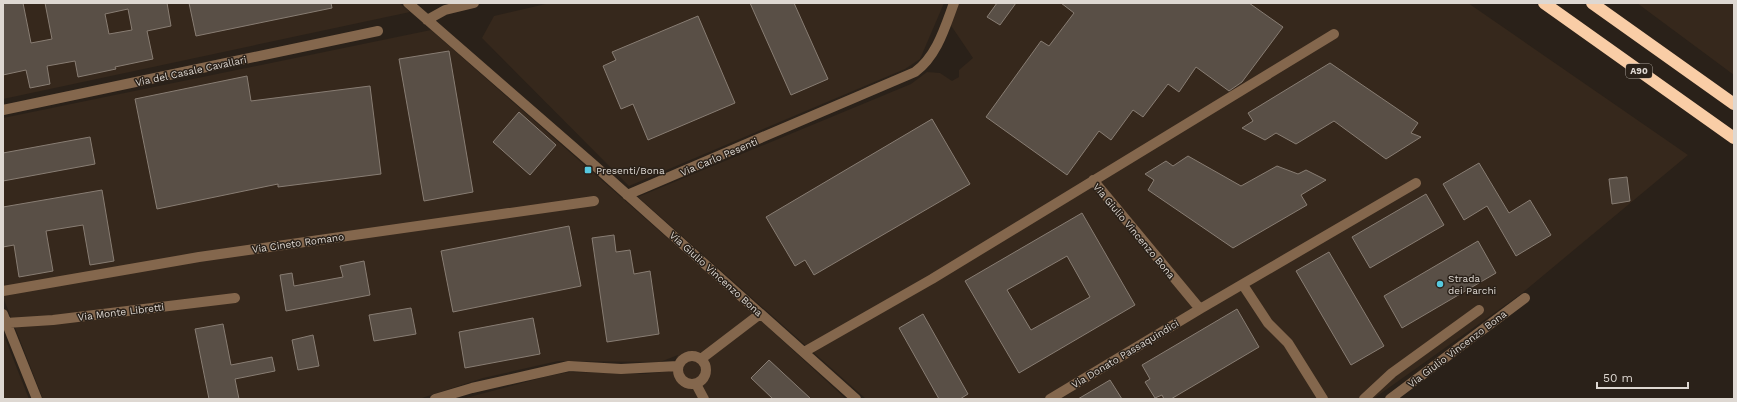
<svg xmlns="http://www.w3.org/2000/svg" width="1737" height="402" font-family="'Work Sans',sans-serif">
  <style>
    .built { fill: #36281c }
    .building { fill: #594f46; stroke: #887d73; fill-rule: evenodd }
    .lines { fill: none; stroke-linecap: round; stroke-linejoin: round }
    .minor { stroke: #84674d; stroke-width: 10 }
    .highway { stroke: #f9cda6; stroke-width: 12 }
    .poi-dot { fill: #56c9e0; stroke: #2a2119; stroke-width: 1.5 }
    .labels { text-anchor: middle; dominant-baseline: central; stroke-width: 3; stroke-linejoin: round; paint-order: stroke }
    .shield { fill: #2a2119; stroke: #a8a19a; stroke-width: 1 }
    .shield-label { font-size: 9px; font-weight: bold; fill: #ded8d2 }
    .street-label { font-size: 10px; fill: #ded8d2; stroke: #2a2119 }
    .poi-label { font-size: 10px; fill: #ded8d2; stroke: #2a2119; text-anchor: start }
  </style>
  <rect width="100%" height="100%" fill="#2a2119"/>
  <!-- built -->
  <path class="built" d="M3,3H399L410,12L3,99Z
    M550,3H944L920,59L905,69L629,186L482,38L494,16Z
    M959,3H1468L1688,155L1521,294L1373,399H866L638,197L911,84L927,72L940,73L952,81L959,77V70L973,58L950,24Z
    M1637,3H1734V75L1645,9Z
    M431,30L747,308L846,399H462L548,376L570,372L645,374L670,371L678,355L660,362L558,361L483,378L419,399H43L3,297V118Z
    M3,333L29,399H3Z"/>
  <!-- building -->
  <path class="building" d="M3,3H23L31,43L52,39L45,3H167L171,26L147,31L153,59L115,67L116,69L78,77L75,61L47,66L50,84L30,88L26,70L3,75ZM128,9L132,30L109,34L105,14Z
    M189,3H331L332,8L196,36Z
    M750,3H794L828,79L791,95Z
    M997,3H1016L1000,25L987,17Z
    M1061,3H1249L1283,27L1242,82L1229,91L1196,67L1179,92L1168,84L1143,117L1133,110L1111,140L1099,131L1067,175L986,117L1041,41L1049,46L1074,13Z
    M698,16L735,103L648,140L633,104L621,109L603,66L616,60L612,52Z
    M449,51L473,192L424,201L399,59Z
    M1330,63L1418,123L1411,133L1421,137L1386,159L1334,121L1296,144L1276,133L1265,140L1242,128L1253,121L1248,113Z
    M247,76L251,101L370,86L381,174L278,187V184L157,209L135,99Z
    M519,112L556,145L530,175L493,142Z
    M932,119L970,184L814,275L805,260L795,266L766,217Z
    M90,137L95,164L3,181V153Z
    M1188,156L1241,186L1277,166L1298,174L1306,170L1326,180L1301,195L1307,205L1233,248L1148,190L1154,180L1145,174L1166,161L1173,166Z
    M1479,163L1509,213L1530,200L1551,235L1516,256L1487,206L1464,220L1443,184Z
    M1627,177L1630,201L1612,204L1609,179Z
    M102,190L114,261L90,265L83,225L46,231L53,271L19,277L14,245L3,247V207Z
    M1426,194L1444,225L1370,268L1352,237Z
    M1082,213L1135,305L1019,373L965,281ZM1067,256L1090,297L1031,330L1007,290Z
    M569,226L581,286L453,312L441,251Z
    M614,235L616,252L630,250L634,274L650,271L659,334L607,342L592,238Z
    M1478,241L1496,273L1402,328L1384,296Z
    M1329,252L1384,346L1351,365L1296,271Z
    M364,261L370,295L286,311L280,275L292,273L294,286L343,277L340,266Z
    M411,308L416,334L374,341L369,315Z
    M1237,309L1259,347L1171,399H1164L1162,395L1155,398L1145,382L1150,379L1142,365Z
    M923,314L968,394L960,399H939L899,328Z
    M533,318L540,354L465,368L459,332Z
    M223,324L231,365L272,357L275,371L235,379L239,399H209L195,329Z
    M313,335L319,366L298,370L292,340Z
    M769,360L811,399H773L751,378Z
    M1110,380L1122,399H1078Z"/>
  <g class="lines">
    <!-- minor -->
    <path class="minor" d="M408,3L594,165L856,399
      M427,20L445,10L474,3
      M3,110L378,31
      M1093,180L1200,309L1416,183
      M627,195L915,72C937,56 945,27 954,3
      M1243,285L1268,323L1288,343L1323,399
      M3,291L199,257L594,201
      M3,314L37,399
      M3,324L6,323L53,320L235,298
      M804,352L932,279L1334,34
      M678 370a14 14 0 1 1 28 0a14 14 0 1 1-28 0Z
      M701,359L760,314
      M696,384L704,399
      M435,399L472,388L569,366L621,369L678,366
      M1050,399L1200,309
      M1364,399L1392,373L1479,310
      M1390,399L1525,298"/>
    <!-- highway -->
    <path class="highway" d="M1544,3L1734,138
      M1592,3L1734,104"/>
  </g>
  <!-- markers -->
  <g class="poi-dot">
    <rect x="584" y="166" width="8" height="8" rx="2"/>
    <circle cx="1440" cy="284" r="4"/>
  </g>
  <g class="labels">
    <!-- shield labels -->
    <rect class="shield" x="1626" y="64" width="26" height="14" rx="3"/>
    <g class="shield-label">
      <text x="1639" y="71">A90</text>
    </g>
    <!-- street labels -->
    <g class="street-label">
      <text transform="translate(191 71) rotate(-12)">Via del Casale Cavallari</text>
      <text transform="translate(719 157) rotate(-23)">Via Carlo Pesenti</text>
      <text transform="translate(1134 231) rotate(50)">Via Giulio Vincenzo Bona</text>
      <text transform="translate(298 243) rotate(-8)">Via Cineto Romano</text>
      <text transform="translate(716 274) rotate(42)">Via Giulio Vincenzo Bona</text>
      <text transform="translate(121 312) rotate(-7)">Via Monte Libretti</text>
      <text transform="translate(1457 349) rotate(-37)">Via Giulio Vincenzo Bona</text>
      <text transform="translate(1125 354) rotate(-31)">Via Donato Passaquindici</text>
    </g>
    <!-- poi labels -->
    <g class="poi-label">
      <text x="596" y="170">Presenti/Bona</text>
      <text x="1448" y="278">Strada<tspan x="1448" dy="12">dei Parchi</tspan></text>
    </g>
  </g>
  <!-- border -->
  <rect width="1737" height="402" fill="none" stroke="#ded8d2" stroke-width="8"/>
  <!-- scale -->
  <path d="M1597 382v6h91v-6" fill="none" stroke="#ded8d2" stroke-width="2"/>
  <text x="1603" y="382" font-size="12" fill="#ded8d2" stroke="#2a2119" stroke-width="3" paint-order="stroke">50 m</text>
</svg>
